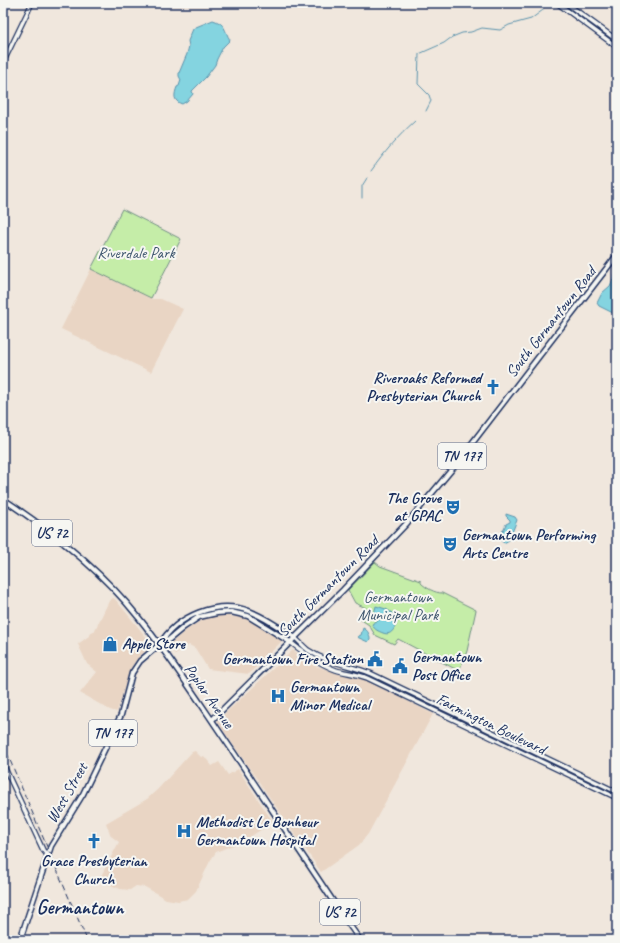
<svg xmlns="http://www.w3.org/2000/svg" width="620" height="943" font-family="Caveat,sans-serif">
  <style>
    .built { fill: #e9d5c4 }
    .green { fill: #c5eda8; stroke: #708e83 }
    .water { fill: #84d4e0; stroke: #5a92ac }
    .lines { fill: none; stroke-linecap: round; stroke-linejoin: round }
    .stream { stroke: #5a92ac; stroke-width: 1 }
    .secondary-casing { stroke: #1b2f5e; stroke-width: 6 }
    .primary-casing { stroke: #1b2f5e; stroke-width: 7 }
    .secondary { stroke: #f6f6f2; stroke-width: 3.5 }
    .primary { stroke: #f6f6f2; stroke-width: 4 }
    .rail { stroke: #1b2f5e; stroke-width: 1; stroke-dasharray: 6 3; stroke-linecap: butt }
    .labels { text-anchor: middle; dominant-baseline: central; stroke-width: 4; stroke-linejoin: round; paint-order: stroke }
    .shield { fill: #f6f6f2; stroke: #5d6b8a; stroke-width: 1 }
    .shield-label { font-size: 15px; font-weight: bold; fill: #1b2f5e }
    .park-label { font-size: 16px; fill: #3d556d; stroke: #f6f6f2 }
    .street-label { font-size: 16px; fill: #1b2f5e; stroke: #f6f6f2 }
    .poi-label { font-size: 16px; font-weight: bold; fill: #1b2f5e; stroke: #f6f6f2; text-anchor: start }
    .district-label { font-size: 20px; font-weight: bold; fill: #1b2f5e; stroke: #f6f6f2 }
  </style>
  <rect width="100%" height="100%" fill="#f0e7dd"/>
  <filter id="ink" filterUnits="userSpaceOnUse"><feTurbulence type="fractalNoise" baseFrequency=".025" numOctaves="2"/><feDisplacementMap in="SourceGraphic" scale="8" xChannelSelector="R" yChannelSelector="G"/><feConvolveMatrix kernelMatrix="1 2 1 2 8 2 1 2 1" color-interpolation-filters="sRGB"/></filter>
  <g filter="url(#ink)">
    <!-- built -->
    <path class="built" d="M91,269L152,299H161L183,309L151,372L61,329Z
      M113,598L115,599L151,643V645L136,660L130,669L117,712L110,710L80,693L97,672L87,664L78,644L89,636L93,631L94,632L109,601Z
      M222,615L244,618L251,620L278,637L281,640V642L249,674L208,669L195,648L189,645L175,654L169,645L185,631L205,618Z
      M293,650L313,665L340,674L364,679L433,714L368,834L359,845L321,872L217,721Z
      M195,751L201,757L204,756L212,766L219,762L228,775L238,769L273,822L245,840L216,852L210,861L196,891L188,899L178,901L166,899L145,887L136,886L130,890L120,889L102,881L101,876L119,842L111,836L106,823L147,799L158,789L192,752Z"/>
    <!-- green -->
    <path class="green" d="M122,209L181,239L151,298L91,269Z
      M375,562L380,566L421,581V583C426,588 435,593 442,593L476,610L467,651L459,671L398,639L394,644L375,635L369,625L360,619L366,608L355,603L348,590Z"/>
    <!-- water -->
    <path class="water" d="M213,20C226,24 224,30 230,40L223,47L217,59L215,65L206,77L192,91L193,94L187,101L182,104C173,101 174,95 177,87L179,86L181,80L179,76V73L187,54L189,46L188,41L193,29L196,27Z
      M617,270V315L599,306L597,303L602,293L610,286Z
      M506,514L515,517L517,520L509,540L504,543L499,539L506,524L510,522V520L506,516Z
      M376,606L386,609L398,617C396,625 393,637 383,633C378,631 375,630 372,625L373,623L379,620L374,614Z
      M363,628C368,630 370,635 370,640L368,642L357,637L361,635Z"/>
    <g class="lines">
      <!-- stream -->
      <path class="stream" d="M426,111L431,101L429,95L418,84L419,54L444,43L452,37L462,33L471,32L482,28L500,30L509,25L531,19L543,10
        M371,171C384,153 398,136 415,121
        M362,198V186L367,178"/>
      <!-- secondary casing -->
      <g class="secondary-casing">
        <path id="secondary" d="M557,3L617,47
          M566,3L617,40
          M3,63L32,3
          M294,637C299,641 303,646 308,650C327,663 349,665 370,673L617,792
          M290,642C304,653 319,664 336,670C346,673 357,674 367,678L617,798
          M3,764L43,850L47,855"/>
      </g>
      <!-- primary casing -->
      <g class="primary-casing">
        <path id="primary" d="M3,499C53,532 101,570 139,618C173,660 203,708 234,753C271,809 308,864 345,919L360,940
          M160,644C177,616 217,599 249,611C265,617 280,628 294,637
          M212,720L343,590L407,523L453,468L617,255
          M20,940L51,846L83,794L110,738L121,715L132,673L140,661L159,645L166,642L184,627L199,617L217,613L231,612L248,616L290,642"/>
      </g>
      <!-- secondary -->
      <use href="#secondary" class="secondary"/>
      <!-- primary -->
      <use href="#primary" class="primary"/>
      <!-- rail -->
      <path class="rail" d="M3,744L87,940"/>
    </g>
  </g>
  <!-- icons -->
  <defs>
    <g id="church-bare" transform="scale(1.2)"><path d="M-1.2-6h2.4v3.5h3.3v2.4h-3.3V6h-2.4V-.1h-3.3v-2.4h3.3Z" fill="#1f6fb2" stroke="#f6f6f2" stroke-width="2.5" paint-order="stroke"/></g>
    <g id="theatre-bare" transform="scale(1.2)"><path d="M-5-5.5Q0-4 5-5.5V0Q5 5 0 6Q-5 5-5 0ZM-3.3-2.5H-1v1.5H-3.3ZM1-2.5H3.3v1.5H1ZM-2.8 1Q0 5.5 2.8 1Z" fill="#1f6fb2" stroke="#f6f6f2" stroke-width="2.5" paint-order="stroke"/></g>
    <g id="shop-bare" transform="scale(1.2)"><path d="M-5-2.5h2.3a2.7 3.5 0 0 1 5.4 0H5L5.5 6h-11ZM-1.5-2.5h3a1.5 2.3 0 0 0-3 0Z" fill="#1f6fb2" stroke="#f6f6f2" stroke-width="2.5" paint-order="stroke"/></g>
    <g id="civic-bare" transform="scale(1.2)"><path d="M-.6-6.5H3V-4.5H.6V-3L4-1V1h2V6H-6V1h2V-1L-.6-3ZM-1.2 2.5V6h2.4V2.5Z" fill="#1f6fb2" stroke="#f6f6f2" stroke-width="2.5" paint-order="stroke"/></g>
    <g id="hospital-bare" transform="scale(1.2)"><path d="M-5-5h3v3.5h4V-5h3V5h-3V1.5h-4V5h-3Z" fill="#1f6fb2" stroke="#f6f6f2" stroke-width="2.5" paint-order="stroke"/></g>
  </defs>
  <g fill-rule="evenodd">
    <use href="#church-bare" x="493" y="387"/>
    <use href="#theatre-bare" x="453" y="507"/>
    <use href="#theatre-bare" x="450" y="544"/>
    <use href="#shop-bare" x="110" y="644"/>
    <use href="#civic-bare" x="375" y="659"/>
    <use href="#civic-bare" x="400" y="666"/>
    <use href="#hospital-bare" x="278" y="696"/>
    <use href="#hospital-bare" x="184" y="831"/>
    <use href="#church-bare" x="94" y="841"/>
  </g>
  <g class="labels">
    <!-- shield labels -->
    <g class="shield">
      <rect x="438" y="443" width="48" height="26" rx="3"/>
      <rect x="32" y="520" width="40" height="26" rx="3"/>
      <rect x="89" y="720" width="48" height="26" rx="3"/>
      <rect x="320" y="899" width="40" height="26" rx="3"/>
    </g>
    <g class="shield-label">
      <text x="462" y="456">TN 177</text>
      <text x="52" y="533">US 72</text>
      <text x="113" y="733">TN 177</text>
      <text x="340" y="912">US 72</text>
    </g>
    <!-- park labels -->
    <g class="park-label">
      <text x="136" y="253">Riverdale Park</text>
      <text x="398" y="597">Germantown<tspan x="398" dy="18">Municipal Park</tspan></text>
    </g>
    <!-- street labels -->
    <g class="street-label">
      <text transform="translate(551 322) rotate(-52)">South Germantown Road</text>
      <text transform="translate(328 586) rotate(-45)">South Germantown Road</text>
      <text transform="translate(209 696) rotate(55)">Poplar Avenue</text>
      <text transform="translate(491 724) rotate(26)">Farmington Boulevard</text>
      <text transform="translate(67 793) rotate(-60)">West Street</text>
    </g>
    <!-- poi labels -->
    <g class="poi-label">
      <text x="481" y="378" text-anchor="end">Riveroaks Reformed<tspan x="481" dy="18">Presbyterian Church</tspan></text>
      <text x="441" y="498" text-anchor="end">The Grove<tspan x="441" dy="18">at GPAC</tspan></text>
      <text x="462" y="535">Germantown Performing<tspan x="462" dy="18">Arts Centre</tspan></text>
      <text x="122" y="644">Apple Store</text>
      <text x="412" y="657">Germantown<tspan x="412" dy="18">Post Office</tspan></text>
      <text x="363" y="659" text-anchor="end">Germantown Fire Station</text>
      <text x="290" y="687">Germantown<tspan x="290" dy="18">Minor Medical</tspan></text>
      <text x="196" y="822">Methodist Le Bonheur<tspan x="196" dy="18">Germantown Hospital</tspan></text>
      <text x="94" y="861" text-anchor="middle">Grace Presbyterian<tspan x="94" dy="18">Church</tspan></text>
    </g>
    <!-- district labels -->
    <g class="district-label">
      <text x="80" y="907">Germantown</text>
    </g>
  </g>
  <!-- margin -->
  <rect width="620" height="943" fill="none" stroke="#f6f6f2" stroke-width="16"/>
  <rect x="8" y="8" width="604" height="927" fill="none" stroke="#1b2f5e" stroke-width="1.5" filter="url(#ink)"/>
</svg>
